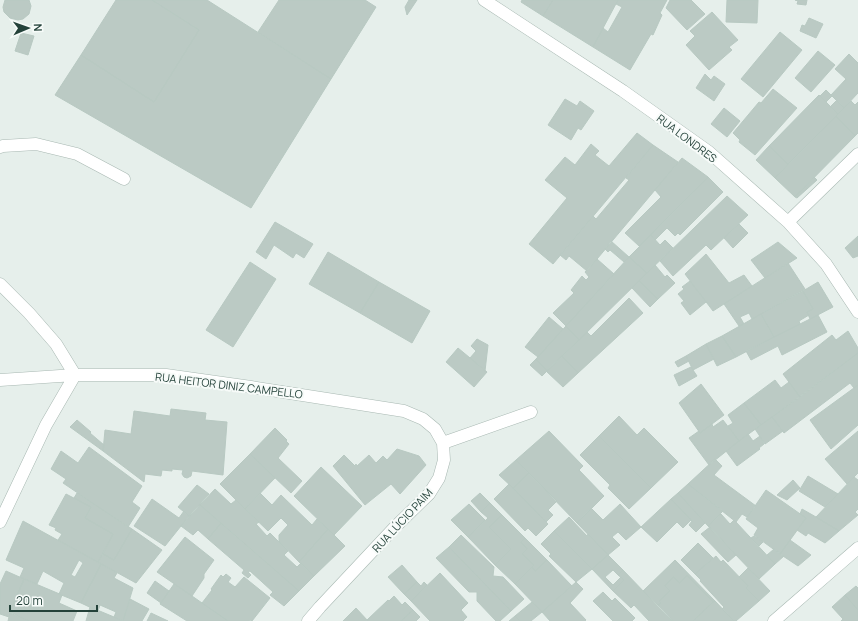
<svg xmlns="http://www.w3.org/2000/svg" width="858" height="621" font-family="Manrope,sans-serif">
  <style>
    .building { fill: #bbcac4; stroke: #b8c9c2; fill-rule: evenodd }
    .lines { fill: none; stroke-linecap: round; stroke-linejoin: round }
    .minor-casing { stroke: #a8b8b2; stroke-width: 13 }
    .minor { stroke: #fff; stroke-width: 12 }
    .labels { text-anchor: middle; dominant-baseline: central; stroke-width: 4; stroke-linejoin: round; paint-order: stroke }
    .street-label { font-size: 11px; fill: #24423a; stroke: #f7fbf9 }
  </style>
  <rect width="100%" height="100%" fill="#e6efeb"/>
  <!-- building -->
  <path class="building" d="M5,0H29L31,6L29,14L23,19L18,20L10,18L4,12L3,7Z
    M116,0H152L199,30L154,102L81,55Z
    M152,0H207L331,79L251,208L55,95L81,55L154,102L199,30Z
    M279,0H365L376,7L331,79L258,32Z
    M409,0H417L407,15L405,7Z
    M522,0H553L543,16L521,2Z
    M553,0H618L593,47L543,16Z
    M618,0H667L660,13L662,15L653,35L651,34L630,70L593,47L603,28L608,32L622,7L616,4Z
    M670,0H691L705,14L687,30L666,8Z
    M727,0H758L757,23L726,22Z
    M795,0H807L806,5L797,4L798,1Z
    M712,12L738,40L729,47L732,50L709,70L686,45L695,36L690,31Z
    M809,18L823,24L816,38L800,31L802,25L805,26Z
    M780,32L802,50L763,97L741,79Z
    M21,33L34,36L28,55L15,51Z
    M818,51L835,65L811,92L795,78Z
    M849,54L858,63V93L844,108L831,95L846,79L835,69Z
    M705,74L711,80L714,76L725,84L714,101L696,88Z
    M773,89L797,108L755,155L739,142L740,140L733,133L759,102L761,103Z
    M826,90L832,96L826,102L820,96Z
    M819,95L838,114L788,164L769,146Z
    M565,99L577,106L580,101L594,111L581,130L578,128L571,140L548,125Z
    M837,100L844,108L838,114L830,107Z
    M851,101L855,105L858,102V133L855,136L836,116Z
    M724,108L740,121L727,137L711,124Z
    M836,116L855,136L795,197L775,178Z
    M637,133L653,145L553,264L529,244L567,198L545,180L565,157L575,165L591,144L599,151L595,155L609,166Z
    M653,145L678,162L655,190L587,271L569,256L566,260L560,255L593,216L596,219L629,180L626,178Z
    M769,146L788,164L775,178L756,160Z
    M682,158L708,177L639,246L625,233L661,197L655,190Z
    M708,177L723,192L680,235L678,233L675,236L667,228L655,240L651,235Z
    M814,177L817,180L797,198L795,197Z
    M727,196L748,215L711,250L706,245L673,276L660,261Z
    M275,222L313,244L304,258L296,253L293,258L274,245L266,259L256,252Z
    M739,224L748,233L733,248L724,238Z
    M651,235L660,245L665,240L673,248L647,273L629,257Z
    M858,236V256L853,258L845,248Z
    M611,241L629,257L624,262L610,250L608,252L605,249Z
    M778,242L797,258L765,278L751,260Z
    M328,252L379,282L360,313L309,284Z
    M706,254L729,283L744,275L752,286L713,311L685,274Z
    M629,257L647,273L579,340L566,326Z
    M597,259L614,274L566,326L553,313L574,293L571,290L582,276L586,280L589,277L585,272Z
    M250,262L276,279L233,347L206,330Z
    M788,263L805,289L752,319L749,313L740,317L744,324L739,326L724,304Z
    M655,265L665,277L667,275L675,283L658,299L639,281Z
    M639,281L658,299L650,307L632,288Z
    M690,281L706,302L690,315L681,303L684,301L678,294L684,289L682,287Z
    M379,282L430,311L412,343L360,313Z
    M818,282L833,307L810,319L807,312L813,309L803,291Z
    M803,291L813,309L807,312L809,315L799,321L800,324L774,337L761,314Z
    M629,298L643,313L578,373L562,356L587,332L591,336Z
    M761,314L774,337L736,357L722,336Z
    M818,315L827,332L782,355L778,346L751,360L746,351Z
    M549,317L563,329L538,357L525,347Z
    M566,326L579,340L547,371L536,359Z
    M848,331L858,348V353L800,397L783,374L832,335L836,340Z
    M722,336L736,357L717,366L706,344Z
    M477,339L488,345L485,371L470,358L476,351L471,346Z
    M706,344L714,359L693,370L686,356Z
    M458,348L487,372L474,387L446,362Z
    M858,353V385L854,388L850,383L784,433L772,417Z
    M562,356L578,373L563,387L546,371Z
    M686,356L689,361L678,367L675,362Z
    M536,359L547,371L542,376L530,365Z
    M691,367L697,376L679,386L674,375Z
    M775,380L781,388L789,382L800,397L761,425L744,403Z
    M701,384L724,415L700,433L679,403Z
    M858,385V425L831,449L810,420Z
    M744,403L761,425L739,441L728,426L733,423L728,415Z
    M171,409L206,413L205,420L227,422L223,475L192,471L191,476L187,478L184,477L182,474L183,470L172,469V471L162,470L161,476L145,474L144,482L103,451L105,430L131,434L134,411L170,416Z
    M619,416L637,435L644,428L678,462L651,488L599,436Z
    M772,417L783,431L765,444L755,429Z
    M77,420L91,432L90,433L104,445L103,451L70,427Z
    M723,420L739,441L709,465L689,438L699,431L700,433L712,424L713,427Z
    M275,428L287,440L286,441L289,444L278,458L302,481L291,493L250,454Z
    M549,431L583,466L579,470L604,496L577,523L516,460Z
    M858,431V473L847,484L825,459Z
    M748,434L753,441L760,436L764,444L759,448L760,449L737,466L726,451Z
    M599,436L651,488L629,509L608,488L610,485L580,455Z
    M89,447L142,486L132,502L140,508L128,527L63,483L66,479L51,469L61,451L78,463Z
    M397,449L419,456L426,465L400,494L391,484L365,505L333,466L344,455L355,466L356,464L357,466L369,455L376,463L383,456L387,460Z
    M250,454L275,478L245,509L220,484Z
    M715,459L722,466L714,475L756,506L747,517L742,514L736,522L688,484Z
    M516,460L529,473L513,488L499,475Z
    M321,467L362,506L334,535L294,496Z
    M529,473L557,501L548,510L553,515L546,522L513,488Z
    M808,476L838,494L825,507L799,491Z
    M854,477L858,480V509L855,512L858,515L839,531L816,517Z
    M793,480L800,488L787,500L777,495Z
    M509,484L548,524L536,536L528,528L525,531L494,499Z
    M688,484L723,511L708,526L678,493Z
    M197,485L209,494L189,516L178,507Z
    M215,489L231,504L236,500L259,522L256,524L267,536L270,533L288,551L284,555L297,567L301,563L314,576L299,591L200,505Z
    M766,490L806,518L780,554L754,535L758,528L746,519Z
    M77,493L132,529L114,560L103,554L113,534L85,518L91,507L74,498Z
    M260,493L272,505L281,495L312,525L317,519L328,529L299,562L279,541V535L288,525L281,518L268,531L245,509Z
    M480,493L490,503L481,512L471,501Z
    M678,493L705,523L696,532L689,525L692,521L671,499Z
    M66,494L91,507L85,518L113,534L98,562L58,540L62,534L55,530L56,528L49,525Z
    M152,499L179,518L184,511L189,516L165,546L134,526Z
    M671,499L691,520L683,528L677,522L657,542L641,527Z
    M490,503L502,515L489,527L511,549L495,565L468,537L488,518L481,512Z
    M469,504L485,520L468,537L451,520Z
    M620,504L641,527L626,540L618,532L612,537L620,545L608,555L577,523L591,508L603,520Z
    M200,505L221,523L208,539L198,530L193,535L181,526Z
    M802,509L816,517L839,531L825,543L808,533L806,536L797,530L806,518L800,514Z
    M721,514L730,524L734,520L736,522L775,564L759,579L708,526Z
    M502,515L525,538L521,542L527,549L522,554L534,565L515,584L495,565L511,549L489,527Z
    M569,517L587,536L588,534L608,555L592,569L554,531Z
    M23,521L101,564L81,603L59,594L64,583L43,571L37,584L20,577L24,568L6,560ZM79,560L83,563L75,577L71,575Z
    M221,523L299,591L284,606L270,595L273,592L250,571L248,572L251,575L248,578L242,573L244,570L208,539Z
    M710,527L736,555L728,562L701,534Z
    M132,529L162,550L136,583L98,562L103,554L114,560Z
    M328,529L345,546L314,576L299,562Z
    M554,531L592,569L576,582L549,556L551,554L541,544Z
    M461,535L494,567L493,576L503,577L524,599L511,611L449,547Z
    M754,536L763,542L759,546L751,538Z
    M185,537L214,560L204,574V578L192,596L157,572Z
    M525,538L547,560L535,571L532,567L534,565L522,554L527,549L521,542Z
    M790,540L811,555L798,566L780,554Z
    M698,543L713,558L695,574L681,560Z
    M449,547L511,611L500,621H496L477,601V592H469L436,558Z
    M774,549L784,556L775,564L767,555Z
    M608,555L623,570L618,575L613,570L605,577L613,585L621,577L624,580L613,591L592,569Z
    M716,556L721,562L723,560L748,586L746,588L759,601L736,621H734L722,609L724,607L700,581L701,580L695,574Z
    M547,560L572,586L542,612L515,584L532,567L535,571Z
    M675,560L715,601L713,602L687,575L680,583L673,577L665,586L670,591L659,601L661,603L658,605L643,591Z
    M101,564L117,573L114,578L133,588L123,621L114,617L116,612L100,605L98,611L81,603Z
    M402,565L417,582L404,594L388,577Z
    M748,568L770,591L759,601L746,588L748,586L739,577Z
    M623,570L672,621H649L634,605L631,608L613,591L624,580L618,575Z
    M6,571L24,579L10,612L9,617L0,614V584Z
    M440,573L468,603L461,610L467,617L463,621H430L411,601Z
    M226,574L231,578L228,582L235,587L244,577L270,598L252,621L251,620L249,621H228L202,603L212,590L211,589L221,575L223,577Z
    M687,575L713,602L693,621H673L658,605L661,603L659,601L670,591L665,586L673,577L680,583Z
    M24,579L62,595L59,603L77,611L73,621H29L10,612Z
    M155,581L169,591L161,603L147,593Z
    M417,582L421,586L424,582L427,585L411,601L404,594Z
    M576,582L583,589L570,603L586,620L585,621H550L542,612Z
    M174,584L192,596L228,621H187L160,604Z
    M856,586L858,588V610L845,595Z
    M603,592L612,601L615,598L635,618L632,621H613L593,601Z
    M845,595L858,610V621H841L843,619L832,607Z
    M394,596L402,605L405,602L413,610L401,621H368L367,620L388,600L389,601Z
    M130,599L149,609L142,621H123Z
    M715,601L734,621H693L713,602Z
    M532,602L542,612L531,621H520L515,616Z
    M90,607L114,617L122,621H86Z
    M356,608L368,621H343Z
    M413,610L420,617L416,621H401Z
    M10,613L29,621H8Z
    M151,613L168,621H147Z
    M515,616L520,621H509Z"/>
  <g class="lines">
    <!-- minor casing -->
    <g class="minor-casing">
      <path id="minor" d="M484,0L623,91L709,152L788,222L826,264L858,312
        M0,147L3,146L36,144L77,154L124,179
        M788,222L858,154
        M0,284L29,313L56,344L75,375L46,425L0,522
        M0,380L75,375H166L251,387L404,411L423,419L435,429L443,443
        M308,621L320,607L395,527L429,494L439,478L444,460L443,443L531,412
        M774,621L858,548"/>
    </g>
    <!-- minor -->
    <use href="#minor" class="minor"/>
  </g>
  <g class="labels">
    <!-- street labels -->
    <g class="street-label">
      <text transform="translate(687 138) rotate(37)">RUA LONDRES</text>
      <text transform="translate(229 385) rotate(7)">RUA HEITOR DINIZ CAMPELLO</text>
      <text transform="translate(402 520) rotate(-47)">RUA LÚCIO PAIM</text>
    </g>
  </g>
  <!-- north arrow -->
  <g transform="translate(28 28) rotate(88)" stroke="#f7fbf9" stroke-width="3" paint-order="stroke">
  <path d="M0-3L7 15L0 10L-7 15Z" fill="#24423a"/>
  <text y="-6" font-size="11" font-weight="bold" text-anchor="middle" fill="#24423a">N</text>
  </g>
  <!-- scale -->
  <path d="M10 605v6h87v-6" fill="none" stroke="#24423a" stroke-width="2"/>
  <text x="16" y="605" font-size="12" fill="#24423a" stroke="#f7fbf9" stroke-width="3" paint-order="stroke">20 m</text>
</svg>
